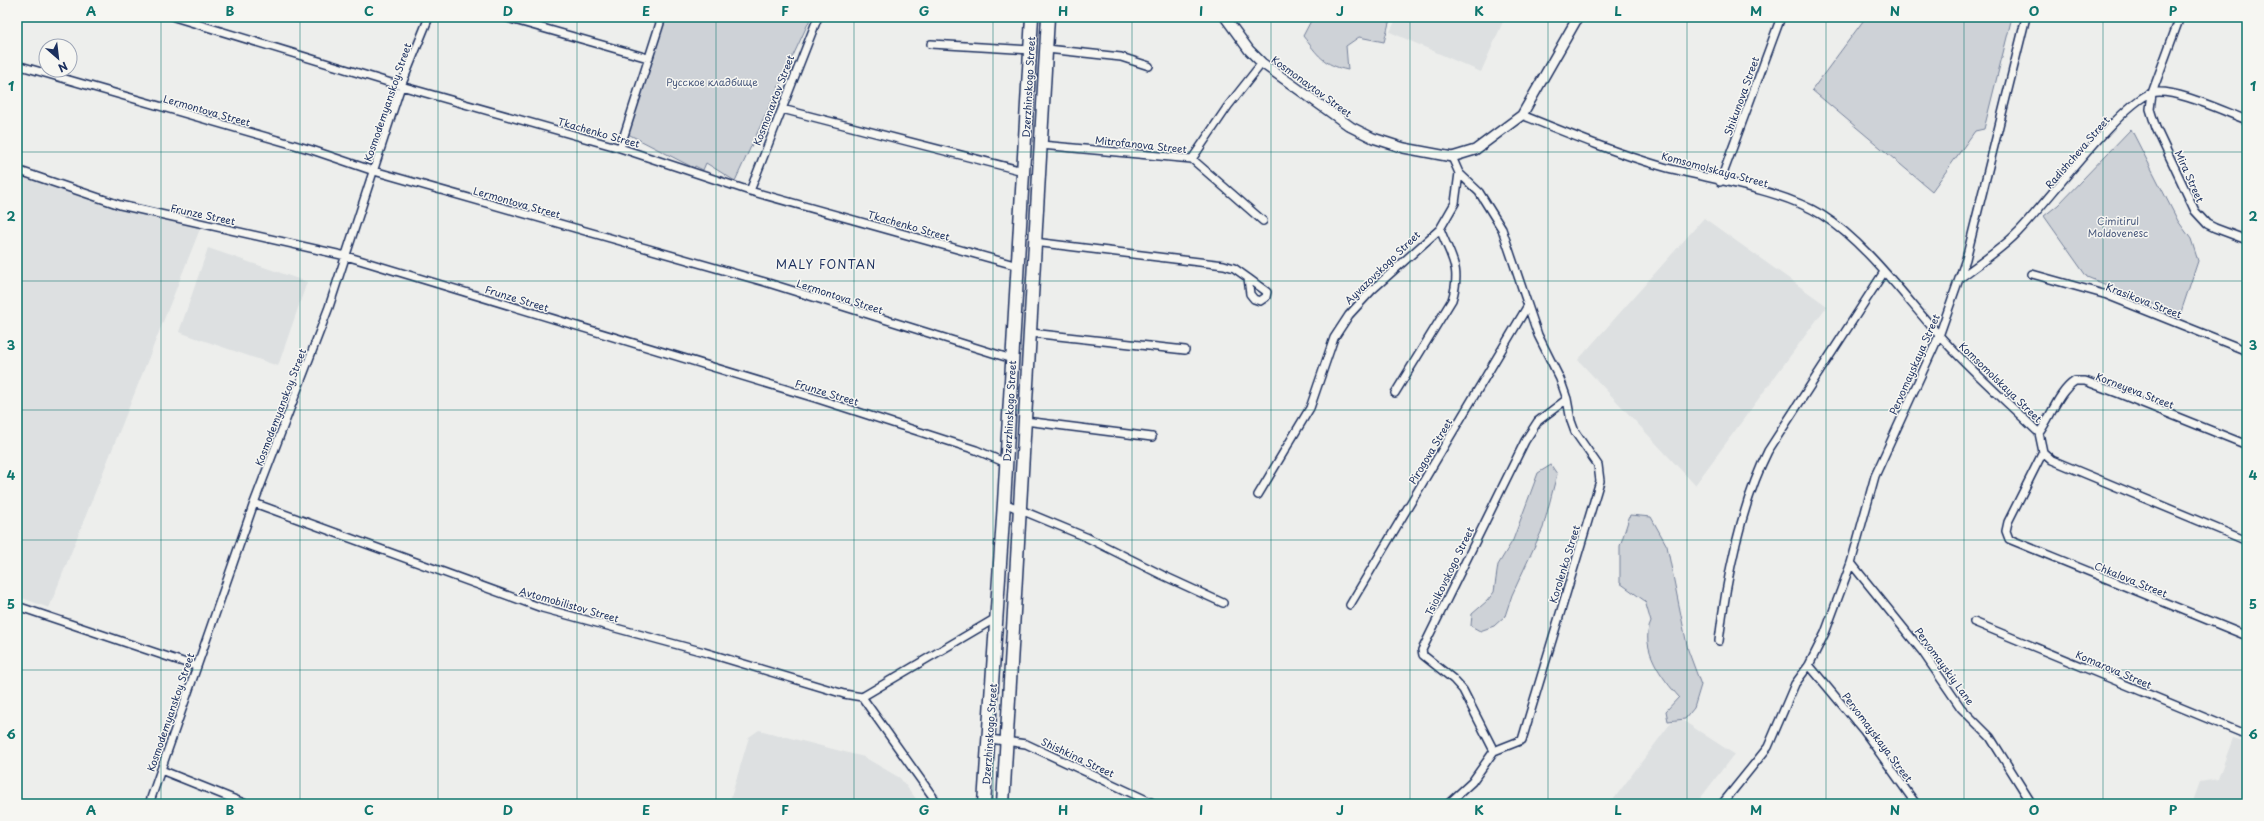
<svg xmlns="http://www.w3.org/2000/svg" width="2264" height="821" font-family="'Playpen Sans',sans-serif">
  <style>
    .built { fill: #dde0e1 }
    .green { fill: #ced2d7; stroke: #74809a }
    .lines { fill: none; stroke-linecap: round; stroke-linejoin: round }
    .minor-casing { stroke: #1b2f5e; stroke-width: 10 }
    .tertiary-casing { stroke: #1b2f5e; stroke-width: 12 }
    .trunk-casing { stroke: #1b2f5e; stroke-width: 15 }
    .minor { stroke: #f6f6f2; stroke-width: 7 }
    .tertiary { stroke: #f6f6f2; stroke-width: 9 }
    .trunk { stroke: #f6f6f2; stroke-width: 12 }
    .grid { fill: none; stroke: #0f766e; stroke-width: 1; stroke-opacity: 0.55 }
    .labels { text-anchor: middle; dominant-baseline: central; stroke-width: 3; stroke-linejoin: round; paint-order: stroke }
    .park-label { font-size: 10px; fill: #48587c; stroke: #f6f6f2 }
    .street-label { font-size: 10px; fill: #1b2f5e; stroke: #f6f6f2 }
    .quarter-label { font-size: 12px; letter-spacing: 1px; fill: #1b2f5e; stroke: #f6f6f2 }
    .neatline { fill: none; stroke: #0f766e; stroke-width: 1.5 }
    .grid-label { font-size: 13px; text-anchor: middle; font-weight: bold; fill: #0f766e }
  </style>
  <rect width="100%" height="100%" fill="#edeeec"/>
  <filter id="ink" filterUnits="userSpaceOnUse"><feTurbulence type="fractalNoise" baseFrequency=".025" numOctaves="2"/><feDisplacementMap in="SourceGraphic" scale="8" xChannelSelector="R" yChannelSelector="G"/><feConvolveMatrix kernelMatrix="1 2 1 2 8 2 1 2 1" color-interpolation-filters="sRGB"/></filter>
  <g filter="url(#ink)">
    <!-- built -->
    <path class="built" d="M1397,17H1505L1481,72L1390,32Z
      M17,169L202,224L49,608L17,596Z
      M1704,218L1827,306L1695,485L1578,360Z
      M208,248L307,282L278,366L179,332Z
      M1676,716L1734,754L1696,804H1610Z
      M759,730L864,757L900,778L920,804H729L749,737Z
      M2233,738L2247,742V804H2192L2200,782L2218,779Z"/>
    <!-- green -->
    <path class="green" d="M666,17H811L735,181L706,163L703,170L695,166L694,168L628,134Z
      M1313,17H1390V19L1384,42L1359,37L1346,46L1348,70C1323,65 1318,55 1303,36Z
      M1866,17H2012L1984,129L1975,131L1932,191L1812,90Z
      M2131,129L2178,221L2191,239L2198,261L2180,315L2087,277L2044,216L2058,205Z
      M1551,465L1557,474L1543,528L1512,595L1505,616L1494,626L1480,631L1471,626L1472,614L1487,601L1494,592L1498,565L1513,540L1538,473Z
      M1630,515L1651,517L1667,546L1688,650L1701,685L1694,708L1685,719L1668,721L1666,711L1679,697C1662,678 1639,648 1651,622L1645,601L1620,583V546Z"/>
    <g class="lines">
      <!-- minor casing -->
      <g class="minor-casing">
        <path id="minor" d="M174,17L401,86L620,148L750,191L1018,266
          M504,17L648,58
          M2180,17L2152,93L2150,109L2156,128L2195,211L2207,224L2215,228L2247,240
          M931,44L1030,50
          M1047,49L1121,57L1149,66
          M17,65L312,150L374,171L765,282L1012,359
          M782,109L1023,171
          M1522,115C1569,134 1615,153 1664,167C1712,180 1780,189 1822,215C1865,242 1904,296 1938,334C1969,369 2005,400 2039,433L2043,452L2052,460L2247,541
          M1041,145L1192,159L1228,106L1262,63
          M620,148L662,17
          M1192,159L1263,221
          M17,170L120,205L346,256L815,398L976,450L1006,463
          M1720,182L1781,17
          M750,191L818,17
          M1034,242L1224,265L1234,268L1248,278L1250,294L1254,299L1260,301L1266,297L1267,292L1248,278
          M2032,274L2107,295L2247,351
          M1959,279C1978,264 2001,250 2018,232C2045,205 2122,101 2152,93C2173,87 2225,112 2247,120
          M1031,333L1185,350
          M1395,393L1452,300C1462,267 1451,258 1440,229
          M1025,421L1152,437
          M2039,433C2051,417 2058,392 2075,381H2085L2120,394L2247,445
          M2043,452L2008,522L2006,531L2009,539L2247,636
          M1258,495L1310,408L1334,338L1349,315L1372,290L1440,229L1455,203L1459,173
          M254,503L542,608L704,652L844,694L862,697
          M1004,503L1086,537L1162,575L1223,603
          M1851,563L1922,651L1961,708L1990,737L2032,804
          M1350,605L1527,307
          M17,606L195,666
          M1974,622L2247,735
          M1719,641C1726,580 1741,505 1768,451L1884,272
          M1809,665L1864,731L1916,804
          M990,739L1026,744L1155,804
          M1494,751L1463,690L1453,679L1423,655L1422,650L1525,441L1538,421L1567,399
          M161,770L246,804
          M149,804L254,503L329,307L401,86L429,17
          M938,804L862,697L996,618
          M1448,804L1472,782L1494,751L1522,740L1600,481L1598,465L1575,432L1571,421L1567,399L1560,379L1538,335L1502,229L1479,192L1459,173L1452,157
          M1722,804L1768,747L1795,684L1809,665L1825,633L1851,563L1875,476L1939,336L1966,259L2026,17"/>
      </g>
      <!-- tertiary casing -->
      <g class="tertiary-casing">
        <path id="tertiary" d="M1225,17L1249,50L1262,63L1351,127L1373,138L1404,148L1452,157L1475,150L1522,115L1578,17"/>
      </g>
      <!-- trunk casing -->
      <g class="trunk-casing">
        <path id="trunk" d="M984,804L1004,503L1032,17
          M1003,804L1048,17"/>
      </g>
      <!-- minor -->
      <use href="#minor" class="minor"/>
      <!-- tertiary -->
      <use href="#tertiary" class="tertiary"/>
      <!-- trunk -->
      <use href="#trunk" class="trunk"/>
    </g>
  </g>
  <!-- grid -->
  <path class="grid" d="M161,17V804M300,17V804M438,17V804M577,17V804M716,17V804M854,17V804M993,17V804M1132,17V804M1271,17V804M1410,17V804M1548,17V804M1687,17V804M1826,17V804M1964,17V804M2103,17V804M17,152H2247M17,281H2247M17,410H2247M17,540H2247M17,670H2247"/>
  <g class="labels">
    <!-- park labels -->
    <g class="park-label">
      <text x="712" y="81">Русское кладбище</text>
      <text x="2118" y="220">Cimitirul<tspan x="2118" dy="12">Moldovenesc</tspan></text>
    </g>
    <!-- street labels -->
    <g class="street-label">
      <text transform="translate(1312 86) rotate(36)">Kosmonavtov Street</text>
      <text transform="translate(1028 87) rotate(-87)">Dzerzhinskogo Street</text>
      <text transform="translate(1741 96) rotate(-70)">Shikunova Street</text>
      <text transform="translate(773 100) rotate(-69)">Kosmonavtov Street</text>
      <text transform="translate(387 102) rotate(-71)">Kosmodemyanskoy Street</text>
      <text transform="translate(207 110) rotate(16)">Lermontova Street</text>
      <text transform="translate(599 132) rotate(16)">Tkachenko Street</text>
      <text transform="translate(1141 144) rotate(6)">Mitrofanova Street</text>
      <text transform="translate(2077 152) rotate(-49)">Radishcheva Street</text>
      <text transform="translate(1715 169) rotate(15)">Komsomolskaya Street</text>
      <text transform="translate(2190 176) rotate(66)">Mira Street</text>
      <text transform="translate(517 202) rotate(16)">Lermontova Street</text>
      <text transform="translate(203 214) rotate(12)">Frunze Street</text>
      <text transform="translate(909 225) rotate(16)">Tkachenko Street</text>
      <text transform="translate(1382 267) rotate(-44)">Ayvazovskogo Street</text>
      <text transform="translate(840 296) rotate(18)">Lermontova Street</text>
      <text transform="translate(517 298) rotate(17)">Frunze Street</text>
      <text transform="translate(2144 300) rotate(21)">Krasikova Street</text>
      <text transform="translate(1914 364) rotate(-66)">Pervomayskaya Street</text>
      <text transform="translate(2001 382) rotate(44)">Komsomolskaya Street</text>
      <text transform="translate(2135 390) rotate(21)">Korneyeva Street</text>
      <text transform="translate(827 392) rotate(17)">Frunze Street</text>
      <text transform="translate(280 407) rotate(-69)">Kosmodemyanskoy Street</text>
      <text transform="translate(1009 411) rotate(-87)">Dzerzhinskogo Street</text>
      <text transform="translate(1430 451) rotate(-59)">Pirogova Street</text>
      <text transform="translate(1564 564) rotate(-73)">Korolenko Street</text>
      <text transform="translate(1449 571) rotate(-64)">Tsiolkovskogo Street</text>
      <text transform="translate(2131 579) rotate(22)">Chkalova Street</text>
      <text transform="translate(569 604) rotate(16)">Avtomobilistov Street</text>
      <text transform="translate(1945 666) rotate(54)">Pervomayskiy Lane</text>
      <text transform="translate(2114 669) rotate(23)">Komarova Street</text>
      <text transform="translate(170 712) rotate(-71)">Kosmodemyanskoy Street</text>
      <text transform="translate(989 734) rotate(-86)">Dzerzhinskogo Street</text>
      <text transform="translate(1878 737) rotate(53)">Pervomayskaya Street</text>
      <text transform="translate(1078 757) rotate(25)">Shishkina Street</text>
    </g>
    <!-- quarter labels -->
    <g class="quarter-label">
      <text x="826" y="264">MALY FONTAN</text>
    </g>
  </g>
  <!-- margin -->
  <rect width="2264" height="821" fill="none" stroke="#f6f6f2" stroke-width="44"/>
  <!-- north arrow -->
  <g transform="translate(58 58) rotate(152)"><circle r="19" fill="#f6f6f2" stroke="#9ea6b7"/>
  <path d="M0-3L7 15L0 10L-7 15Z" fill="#1b2f5e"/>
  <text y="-6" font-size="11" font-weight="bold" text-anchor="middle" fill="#1b2f5e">N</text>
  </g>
  <rect x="22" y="22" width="2220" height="777" class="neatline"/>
  <g class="grid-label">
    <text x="91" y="16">A</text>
    <text x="230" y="16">B</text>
    <text x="369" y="16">C</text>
    <text x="508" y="16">D</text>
    <text x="646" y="16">E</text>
    <text x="785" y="16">F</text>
    <text x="924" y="16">G</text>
    <text x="1063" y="16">H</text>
    <text x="1201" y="16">I</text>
    <text x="1340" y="16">J</text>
    <text x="1479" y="16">K</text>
    <text x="1618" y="16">L</text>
    <text x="1756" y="16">M</text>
    <text x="1895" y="16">N</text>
    <text x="2034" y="16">O</text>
    <text x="2173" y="16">P</text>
    <text x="11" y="91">1</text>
    <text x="2253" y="91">1</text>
    <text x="11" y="221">2</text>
    <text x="2253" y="221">2</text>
    <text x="11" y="350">3</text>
    <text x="2253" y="350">3</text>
    <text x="11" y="480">4</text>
    <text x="2253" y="480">4</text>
    <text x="11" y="609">5</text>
    <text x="2253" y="609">5</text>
    <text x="11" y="739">6</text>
    <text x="2253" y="739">6</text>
    <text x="91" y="815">A</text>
    <text x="230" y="815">B</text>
    <text x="369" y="815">C</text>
    <text x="508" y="815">D</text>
    <text x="646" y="815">E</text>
    <text x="785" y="815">F</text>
    <text x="924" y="815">G</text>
    <text x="1063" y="815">H</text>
    <text x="1201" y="815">I</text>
    <text x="1340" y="815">J</text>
    <text x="1479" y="815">K</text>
    <text x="1618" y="815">L</text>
    <text x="1756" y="815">M</text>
    <text x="1895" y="815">N</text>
    <text x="2034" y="815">O</text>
    <text x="2173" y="815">P</text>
  </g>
</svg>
